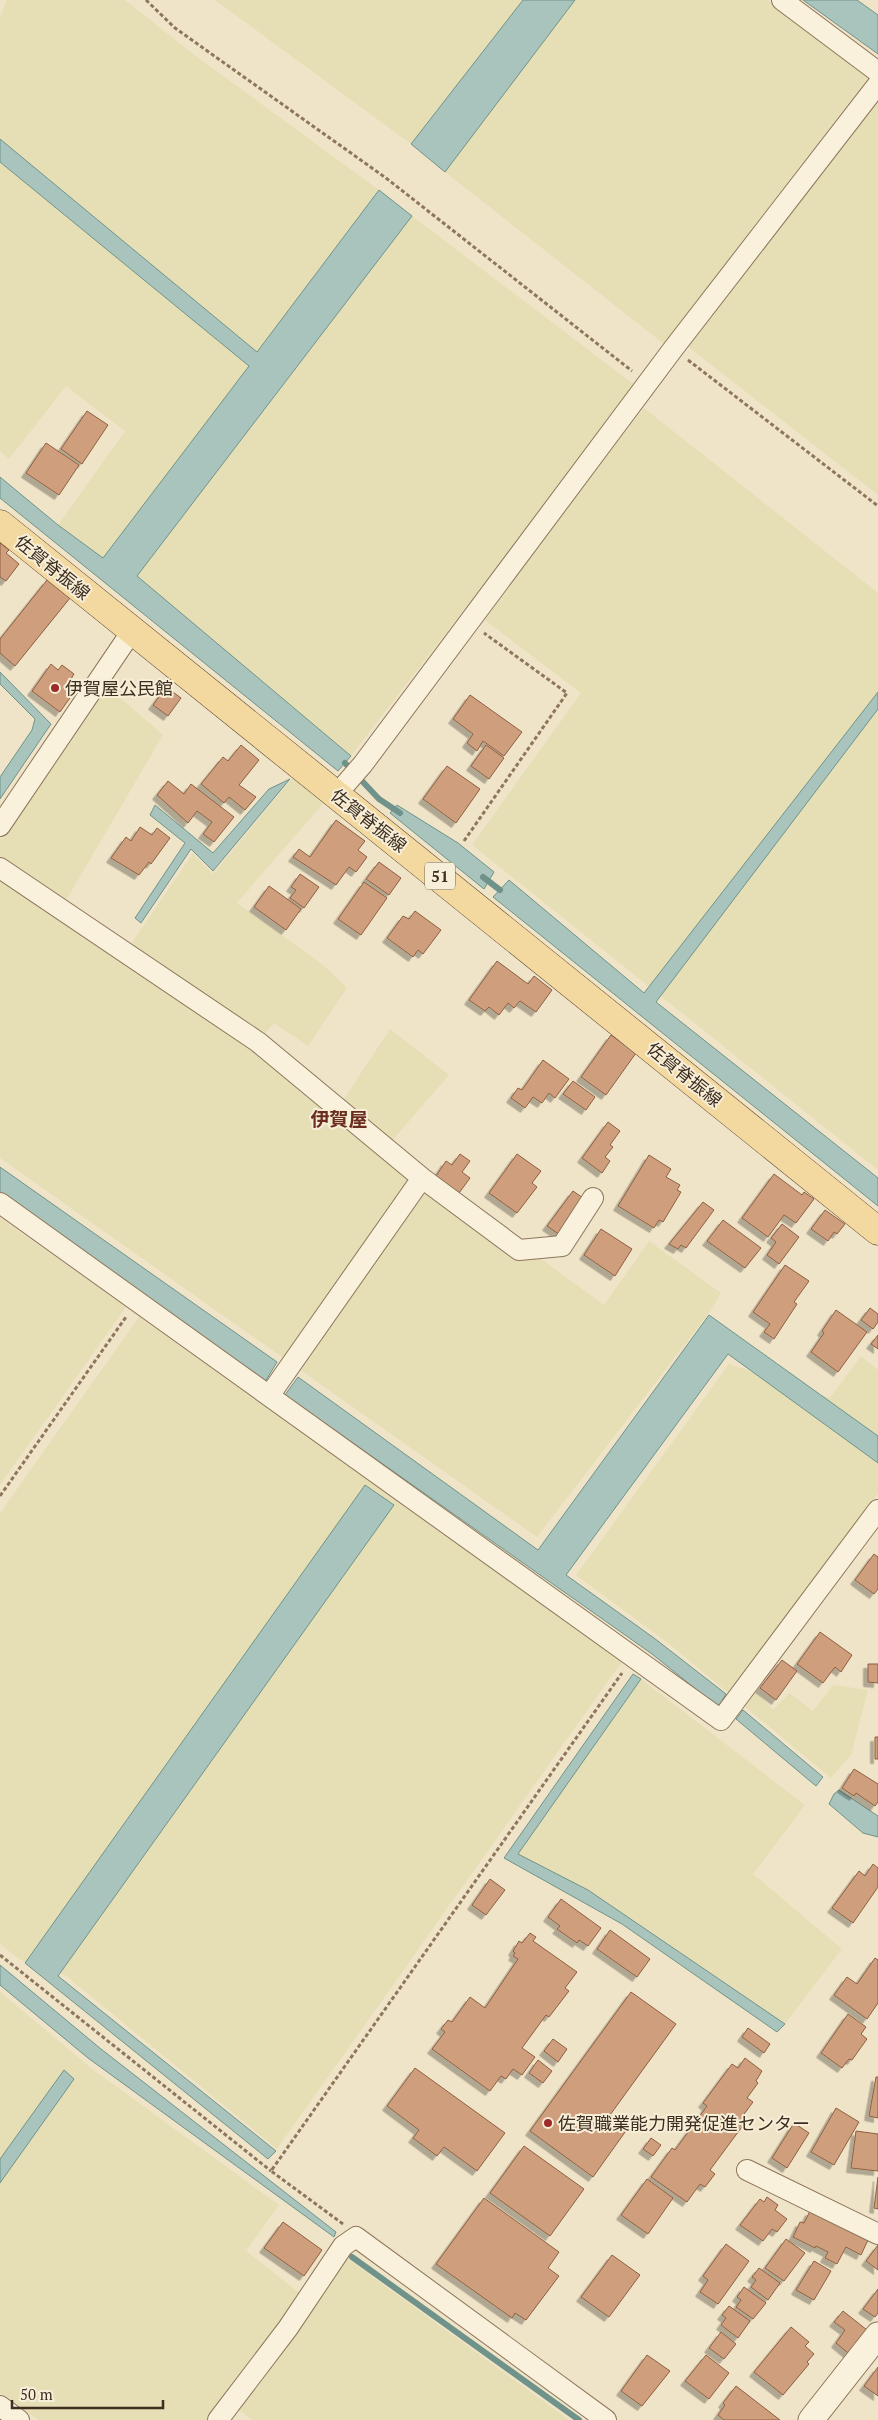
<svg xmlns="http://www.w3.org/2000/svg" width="878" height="2420" font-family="'PT Serif','Noto Sans JP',serif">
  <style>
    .farmland { fill: #e6deb5 }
    .water { fill: #a9c4bc; stroke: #6f938a }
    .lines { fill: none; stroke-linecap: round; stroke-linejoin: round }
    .stream { stroke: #6f938a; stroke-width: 6 }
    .building { fill: #cf9f7d; stroke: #8d5f41; filter: url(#shadow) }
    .minor-casing { stroke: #8d765c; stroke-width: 22 }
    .tertiary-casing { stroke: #8d765c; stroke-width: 27 }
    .primary-casing { stroke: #5b4430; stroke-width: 29 }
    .path { stroke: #8d765c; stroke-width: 3; stroke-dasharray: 4 2.5; stroke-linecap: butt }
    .minor { stroke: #faf1dc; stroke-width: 20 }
    .tertiary { stroke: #faf1dc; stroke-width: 25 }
    .primary { stroke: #f3d9a0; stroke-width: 28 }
    .poi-dot { fill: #9e2a2b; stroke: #f7eed8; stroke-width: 2 }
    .labels { text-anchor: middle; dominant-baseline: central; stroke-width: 4; stroke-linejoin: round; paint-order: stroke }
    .shield { fill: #f7eed8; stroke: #756857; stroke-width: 1 }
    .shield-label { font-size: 16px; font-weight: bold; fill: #3d2e20 }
    .street-label { font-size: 18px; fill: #3d2e20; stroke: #f7eed8 }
    .poi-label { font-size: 18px; fill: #3d2e20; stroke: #f7eed8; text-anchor: start }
    .neighbourhood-label { font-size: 19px; font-weight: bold; fill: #6b2e1e; stroke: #f7eed8 }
  </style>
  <defs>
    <filter id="shadow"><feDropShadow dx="-4.5" dy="4.5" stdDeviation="0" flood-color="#0004"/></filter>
  </defs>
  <rect width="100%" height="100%" fill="#f0e4c8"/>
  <!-- farmland -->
  <path class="farmland" d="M7,0H125L192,53L379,190L257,352L0,139V16Z
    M215,0H523L411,144Z
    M575,0H768L870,75L664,344L445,172Z
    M878,94V495L687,346Z
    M0,162L249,366L103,558L58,525L125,431L66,386L9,459L0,451Z
    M412,216L636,386L351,756L137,576Z
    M644,408L878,593V1170L472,845L581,693L481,617Z
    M104,684L163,735L58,914L121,959L193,853L213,874L296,774L326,800L237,903L322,964L347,988L308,1046L274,1023L253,1047L334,1114L390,1029L449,1075L391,1142L430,1177L604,1305L649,1241L721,1293L709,1313L537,1537L0,1158V839Z
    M0,1218L126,1307L0,1485Z
    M139,1317L623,1660L277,2149L65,1975L19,1959L0,1944V1513Z
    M861,1356L878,1370V1493L744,1678L773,1710L789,1693L813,1711L833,1685L868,1690L851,1755L831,1778L668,1643L576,1575L729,1364L830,1398Z
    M641,1679L805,1805L753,1874L842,1949L785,2024L629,1917L518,1854Z
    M0,1992L91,2068L279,2205L246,2251L302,2295L207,2420H38L0,2393Z
    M348,2259L569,2420H252L238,2409Z"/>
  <!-- water -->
  <path class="water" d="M523,0H575L445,172L411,144Z
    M803,0H857L878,15V54Z
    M0,139L257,352L379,190L412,216L137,576L351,756L338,771L0,498V477L58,525L103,558L249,366L0,162Z
    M0,672L51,724L0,799V777L32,730L35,719L0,684Z
    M878,692V709L656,1002L878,1178V1206L493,897L509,880L644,993Z
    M290,779L213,871L191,849L141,923L135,918L185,843L150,815L155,805L213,853L269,789Z
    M397,805L458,843L494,872L484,889L390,813Z
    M0,1167L277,1362L265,1382L0,1194Z
    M709,1315L878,1436V1463L728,1354L566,1575L654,1638L726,1694L718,1707L652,1654L285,1395L298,1377L538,1550Z
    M365,1485L394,1505L58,1976L276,2151L268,2159L25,1963Z
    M633,1674L641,1679L518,1854L588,1890L785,2024L777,2032L622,1924L504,1858Z
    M743,1710L823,1777L816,1786L736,1719Z
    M839,1790L878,1816V1837L863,1833L829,1804L834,1794Z
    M0,1965L101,2049L336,2232L334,2237L88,2058L0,1985Z
    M64,2070L74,2079L0,2183V2159Z"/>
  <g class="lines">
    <!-- stream -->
    <path class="stream" d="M345,763L379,799L400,813
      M483,877L500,890
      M352,2257L579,2420"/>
  </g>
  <!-- building -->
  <path class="building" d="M87,411L108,425L82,464L61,449Z
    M46,443L79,465L59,495L26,473Z
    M0,543L9,550L6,553L19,564L6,581L0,577Z
    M47,580L70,598L15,666L0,653V639Z
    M51,664L58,670L62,665L74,674L71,679L79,685L60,712L32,691Z
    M166,687L181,698L168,716L153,705Z
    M470,695L522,732L504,756L483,741L477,751L467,743L473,734L453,719Z
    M241,745L259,760L239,785L256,797L245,810L229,797L224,803L201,784L223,757L228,761Z
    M486,745L504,758L489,779L471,766Z
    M447,766L480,789L456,823L423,799Z
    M168,781L184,794L191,784L234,817L214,842L203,834L212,822L197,811L188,823L157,795Z
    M336,820L365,841L358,850L367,857L356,872L349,867L336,885L293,857L299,849L310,857Z
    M140,827L152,835L157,828L170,838L151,864L149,862L139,875L111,858L126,837L131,841Z
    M379,862L401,878L389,895L366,879Z
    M300,874L319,887L304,908L290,898L296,890L291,887Z
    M364,882L387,898L361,935L338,919Z
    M269,886L301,909L286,930L254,907Z
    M415,911L441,930L423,954L418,950L413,957L387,938L403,916L409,919Z
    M497,961L528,984L534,976L552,990L536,1012L520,1001L514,1008L508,1003L499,1015L489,1007L485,1011L469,1000Z
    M611,1035L636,1053L606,1095L581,1077Z
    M543,1060L569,1079L555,1098L549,1093L542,1103L533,1097L525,1108L511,1098L518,1088L522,1090Z
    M573,1081L595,1097L586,1110L563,1094Z
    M608,1122L620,1131L610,1145L613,1147L605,1157L610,1161L602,1173L582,1158Z
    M460,1154L470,1161L462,1172L470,1178L459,1193L436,1176L446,1161L452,1165Z
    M517,1154L541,1171L532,1183L537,1187L517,1213L489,1193Z
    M649,1155L671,1169L666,1177L680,1185L677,1190L681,1192L663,1222L659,1220L654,1228L618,1206Z
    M774,1174L802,1195L804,1192L814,1199L796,1223L784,1215L768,1237L742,1218Z
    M573,1191L586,1200L560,1235L547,1226Z
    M703,1202L714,1210L686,1248L681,1245L678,1249L669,1244Z
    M825,1210L845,1224L837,1234L834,1232L828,1241L811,1229Z
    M723,1220L761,1248L745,1268L707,1241Z
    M782,1224L799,1237L779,1264L767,1255L776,1242L771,1238Z
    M601,1229L632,1249L615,1276L584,1255Z
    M785,1265L809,1281L794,1302L797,1304L774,1339L764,1332L770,1324L753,1312Z
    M870,1308L878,1314V1322L873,1329L861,1320Z
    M836,1310L867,1332L838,1372L811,1352L824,1333L822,1331Z
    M878,1335V1349L871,1344Z
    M874,1554L878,1557V1589L874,1594L855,1580Z
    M820,1632L852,1655L841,1672L835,1667L823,1683L797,1664Z
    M782,1660L797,1671L776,1700L760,1688Z
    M868,1664H878V1683L868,1682Z
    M875,1737H878V1759H875Z
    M854,1769L878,1784V1802L875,1806L856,1793L854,1796L842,1788Z
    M873,1864L878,1868V1887L853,1923L832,1908L859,1871L865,1876Z
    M490,1879L505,1890L486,1915L472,1905Z
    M561,1899L601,1928L588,1946L579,1940L577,1943L557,1929L560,1926L548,1917Z
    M610,1930L650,1959L637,1977L597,1949Z
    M530,1933L536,1937L533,1941L577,1972L565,1988L569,1991L549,2017L546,2015L522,2048L535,2057L522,2075L513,2069L506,2079L501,2076L490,2091L432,2049L445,2032L441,2029L448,2020L452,2022L470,1997L485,2008L518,1959L513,1956L515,1953L513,1951L519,1941L522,1943Z
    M875,1958L878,1960V2003L867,2019L834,1995L847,1977L857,1984Z
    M631,1992L676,2024L610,2115L628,2128L593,2177L530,2131Z
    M848,2014L866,2027L861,2034L867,2039L852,2060L849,2059L842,2068L821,2053Z
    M748,2028L770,2044L764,2053L742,2037Z
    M553,2039L567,2049L558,2062L544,2051Z
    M745,2058L762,2071L756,2081L758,2083L747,2098L753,2102L742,2117L747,2120L710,2170L715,2174L705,2187L700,2184L687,2202L651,2177L672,2148L675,2150L707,2106L703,2103L732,2064L738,2068Z
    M538,2060L552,2071L543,2083L529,2073Z
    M415,2068L505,2133L477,2171L444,2147L437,2156L413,2138L419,2130L387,2106Z
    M876,2077H878V2118L869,2116Z
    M836,2108L859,2122L834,2165L811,2152Z
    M794,2123L809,2133L787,2168L772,2158Z
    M856,2131L878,2134V2171L851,2168Z
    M651,2138L661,2145L653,2156L643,2149Z
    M524,2146L584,2189L550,2236L490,2193Z
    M878,2177V2209L874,2208Z
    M647,2179L673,2198L648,2234L621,2215Z
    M767,2197L778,2205L775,2210L787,2219L777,2232L772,2229L763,2241L740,2225L760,2199L764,2202Z
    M484,2198L559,2252L548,2268L559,2276L526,2320L515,2313L512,2318L436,2264Z
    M810,2211L868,2240L861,2255L846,2247L837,2264L825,2258L828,2252L816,2246L815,2248L793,2237L800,2222L804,2223Z
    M283,2222L322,2250L304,2276L264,2248Z
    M786,2239L805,2253L784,2281L765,2268Z
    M726,2244L749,2261L718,2304L700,2292L708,2280L703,2276Z
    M878,2245V2270L866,2261Z
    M612,2255L640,2275L609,2317L581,2297Z
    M814,2261L831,2271L814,2300L796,2290Z
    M759,2268L780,2283L768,2300L751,2287L756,2280L752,2277Z
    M744,2287L766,2303L753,2319L736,2307L741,2300L737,2297Z
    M878,2289V2313L875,2317L863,2309Z
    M729,2306L750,2321L738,2338L721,2325L726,2318L722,2315Z
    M843,2311L867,2330L848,2353L836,2343L845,2330L834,2322Z
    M791,2327L809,2342L805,2346L814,2354L807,2362L809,2364L783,2395L754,2372Z
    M721,2332L736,2344L724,2359L709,2348Z
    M647,2355L670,2371L642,2406L621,2391Z
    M706,2355L729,2373L709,2399L685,2381Z
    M878,2367V2396L864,2386Z
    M736,2386L780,2420H724L718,2415L725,2405L723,2403Z"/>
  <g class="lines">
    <!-- minor casing -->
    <g class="minor-casing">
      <path id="minor" d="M782,0L878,72
        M337,794L363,764L673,349L878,84
        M0,826L132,631
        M0,868L258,1042L422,1178L519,1250L562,1246L593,1198
        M0,1203L721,1720L878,1510
        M269,1396L422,1178
        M747,2170L878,2234
        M0,2406L19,2420
        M218,2420L288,2328L343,2246L356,2237L606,2420"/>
    </g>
    <!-- tertiary casing -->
    <g class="tertiary-casing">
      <path id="tertiary" d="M811,2420L878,2335"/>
    </g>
    <!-- primary casing -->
    <g class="primary-casing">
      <path id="primary" d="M0,524L878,1231"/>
    </g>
    <!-- path -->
    <path class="path" d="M146,0L175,28L386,178L632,371
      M688,360L878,506
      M464,841L567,693L484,633
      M0,1496L126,1317
      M0,1955L271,2171
      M343,2224L271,2171L622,1673"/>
    <!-- minor -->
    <use href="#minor" class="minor"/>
    <!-- tertiary -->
    <use href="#tertiary" class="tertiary"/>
    <!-- primary -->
    <use href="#primary" class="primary"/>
  </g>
  <!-- markers -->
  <g class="poi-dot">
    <circle cx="55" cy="688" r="5"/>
    <circle cx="548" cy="2123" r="5"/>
  </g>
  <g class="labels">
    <!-- shield labels -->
    <rect class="shield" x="425" y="862.5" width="30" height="27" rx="4"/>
    <g class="shield-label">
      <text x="440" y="876">51</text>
    </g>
    <!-- street labels -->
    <g class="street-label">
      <text transform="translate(53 567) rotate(39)">佐賀脊振線</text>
      <text transform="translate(369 820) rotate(38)">佐賀脊振線</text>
      <text transform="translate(685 1074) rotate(39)">佐賀脊振線</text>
    </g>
    <!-- poi labels -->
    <g class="poi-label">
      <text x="65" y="688">伊賀屋公民館</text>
      <text x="558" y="2123">佐賀職業能力開発促進センター</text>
    </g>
    <!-- neighbourhood labels -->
    <g class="neighbourhood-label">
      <text x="339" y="1118">伊賀屋</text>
    </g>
  </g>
  <!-- scale -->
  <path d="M12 2400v8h151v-8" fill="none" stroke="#3d2e20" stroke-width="2.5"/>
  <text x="20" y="2400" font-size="15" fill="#3d2e20" stroke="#f7eed8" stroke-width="4" paint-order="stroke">50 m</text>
</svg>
